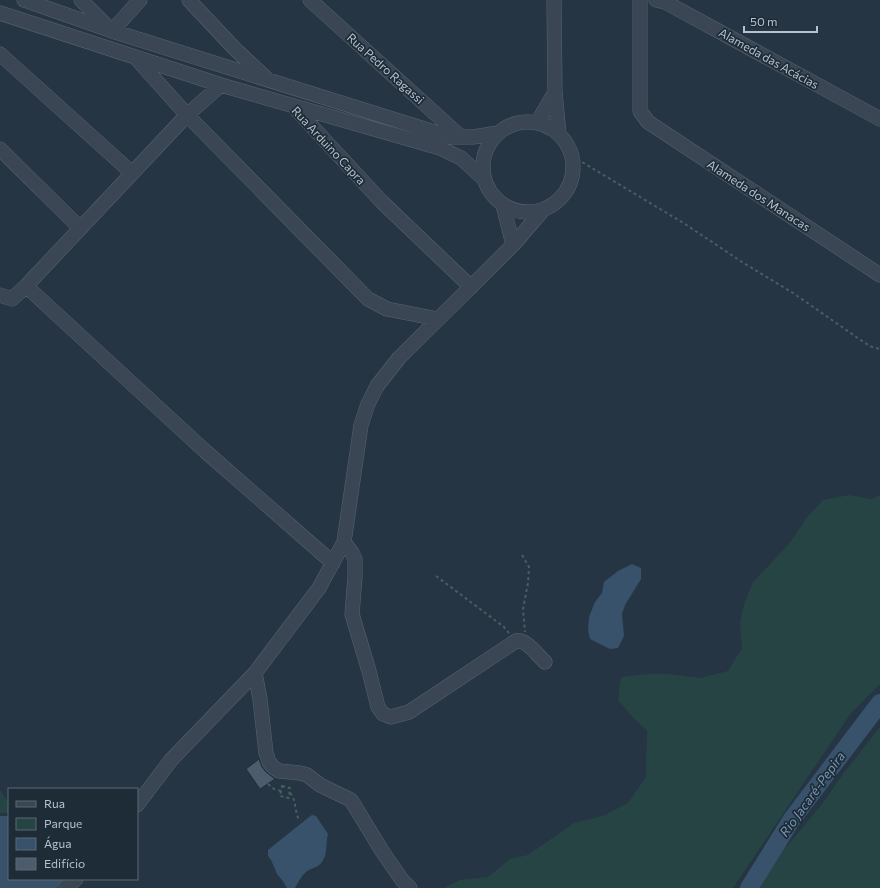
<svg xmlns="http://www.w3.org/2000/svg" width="880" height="888" font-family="Commissioner,sans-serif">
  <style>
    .green { fill: #274444 }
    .water { fill: #38526b }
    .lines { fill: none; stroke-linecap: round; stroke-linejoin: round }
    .river { stroke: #38526b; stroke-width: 18 }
    .building { fill: #4c5c6d; stroke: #202e3a }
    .minor-casing { stroke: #586470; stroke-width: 15 }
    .path { stroke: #466060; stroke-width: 2; stroke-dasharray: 3 3; stroke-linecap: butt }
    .minor { stroke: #3a4653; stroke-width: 14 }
    .labels { text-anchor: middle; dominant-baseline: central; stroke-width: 3.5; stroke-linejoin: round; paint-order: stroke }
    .street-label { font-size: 12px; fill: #b7c1cd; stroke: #1e2c38 }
    .water-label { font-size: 13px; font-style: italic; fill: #7695b1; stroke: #1e2c38 }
  </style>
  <rect width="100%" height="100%" fill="#253543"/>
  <!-- green -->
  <path class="green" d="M849,495L871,499L880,495V684L851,713L733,888H444L460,880L488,877L510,859L528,855L574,823L603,816L628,803L646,777L647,730L635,720L618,700L621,677L648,674H669L700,678L728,671L742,648L740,624L744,604L753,582L789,544L808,516L823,500Z
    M880,727V888H760L767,870L822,804L843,774Z
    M0,790L9,804V813H0Z"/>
  <!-- water -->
  <path class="water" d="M632,564L641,568V579L625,605L622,614L624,636L618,648L610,649L590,639L588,630L589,617L595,602L602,593L604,582L618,571Z
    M312,815L316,816L328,834C326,841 327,851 325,856C320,869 314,866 306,872C301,876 298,883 295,888H287L282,880L277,874L271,860L268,856V850L309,817Z
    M0,816H8L9,818V879H64L63,882L56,888H0Z"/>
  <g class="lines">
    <!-- river -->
    <path class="river" d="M749,888L792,819L880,703"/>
  </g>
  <!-- building -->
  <path class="building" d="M259,759L262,767L266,772L275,779L260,789L246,769Z"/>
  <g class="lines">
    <!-- minor casing -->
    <g class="minor-casing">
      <path id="minor" d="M24,0L112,31L450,137H473L498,133
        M81,0L109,28
        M189,0L234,48L266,78
        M310,0L461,137
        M554,0L555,92L559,134
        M640,0V111L648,122L880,275
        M656,0L665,2L880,119
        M0,13L221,85L440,148L461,158L484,179
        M112,31L140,0
        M0,54L132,173
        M135,57L187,115L368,299L387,309L438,319
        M293,106L382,202L471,287
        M483 167a45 45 0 1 1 90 0a45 45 0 1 1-90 0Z
        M537,123L555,92
        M0,149L80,228
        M503,205L513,245
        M26,286L205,451L333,563
        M0,295L12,299L26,286L187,115L221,85
        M344,542L352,553L355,559V577L352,614L369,671L378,707L383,714L391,717L409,712L516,641C527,639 537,655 545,662
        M255,673L260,699L266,753L269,762L273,767L279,771L300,773L307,775L320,785L351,800L382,851L402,880L410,888
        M137,805L171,760L255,673L319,588L344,542L361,425L368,404L377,386L399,358L513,245L543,210
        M65,888L76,879"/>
    </g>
    <!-- path -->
    <path class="path" d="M572,156L685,224L742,262L793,293L865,343L872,347L880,349
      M522,555L529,567L528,583L523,609L525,632
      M436,576L504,627L509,633
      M268,784L274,789L281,791
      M282,786L290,788L289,798L280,796Z
      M290,793C297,800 294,813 300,821"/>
    <!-- minor -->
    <use href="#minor" class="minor"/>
  </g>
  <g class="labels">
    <!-- street labels -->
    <g class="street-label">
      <text transform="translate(769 58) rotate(29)">Alameda das Acácias</text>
      <text transform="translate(386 68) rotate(42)">Rua Pedro Ragassi</text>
      <text transform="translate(329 145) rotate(47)">Rua Arduino Capra</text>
      <text transform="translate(759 195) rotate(33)">Alameda dos Manacas</text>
    </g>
    <!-- water labels -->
    <g class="water-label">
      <text transform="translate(812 794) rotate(-54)">Rio Jacaré-Pepira</text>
    </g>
  </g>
  <!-- legend -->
  <rect x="8" y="788" width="130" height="92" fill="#1e2c38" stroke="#5b6874"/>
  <rect x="16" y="801" width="20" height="6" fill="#3a4653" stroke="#5b6874"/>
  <text x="44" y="808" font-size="12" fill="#b7c1cd">Rua</text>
  <rect x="16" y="818" width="20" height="12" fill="#274444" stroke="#5b6874"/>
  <text x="44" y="828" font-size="12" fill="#b7c1cd">Parque</text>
  <rect x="16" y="838" width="20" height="12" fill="#38526b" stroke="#5b6874"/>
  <text x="44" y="848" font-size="12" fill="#b7c1cd">Água</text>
  <rect x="16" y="858" width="20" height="12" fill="#4c5c6d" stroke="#5b6874"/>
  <text x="44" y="868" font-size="12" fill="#b7c1cd">Edifício</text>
  <!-- scale -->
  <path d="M744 26v6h73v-6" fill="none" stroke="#b7c1cd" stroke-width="2"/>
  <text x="750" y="26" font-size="12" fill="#b7c1cd" stroke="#1e2c38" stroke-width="3" paint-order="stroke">50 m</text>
</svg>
